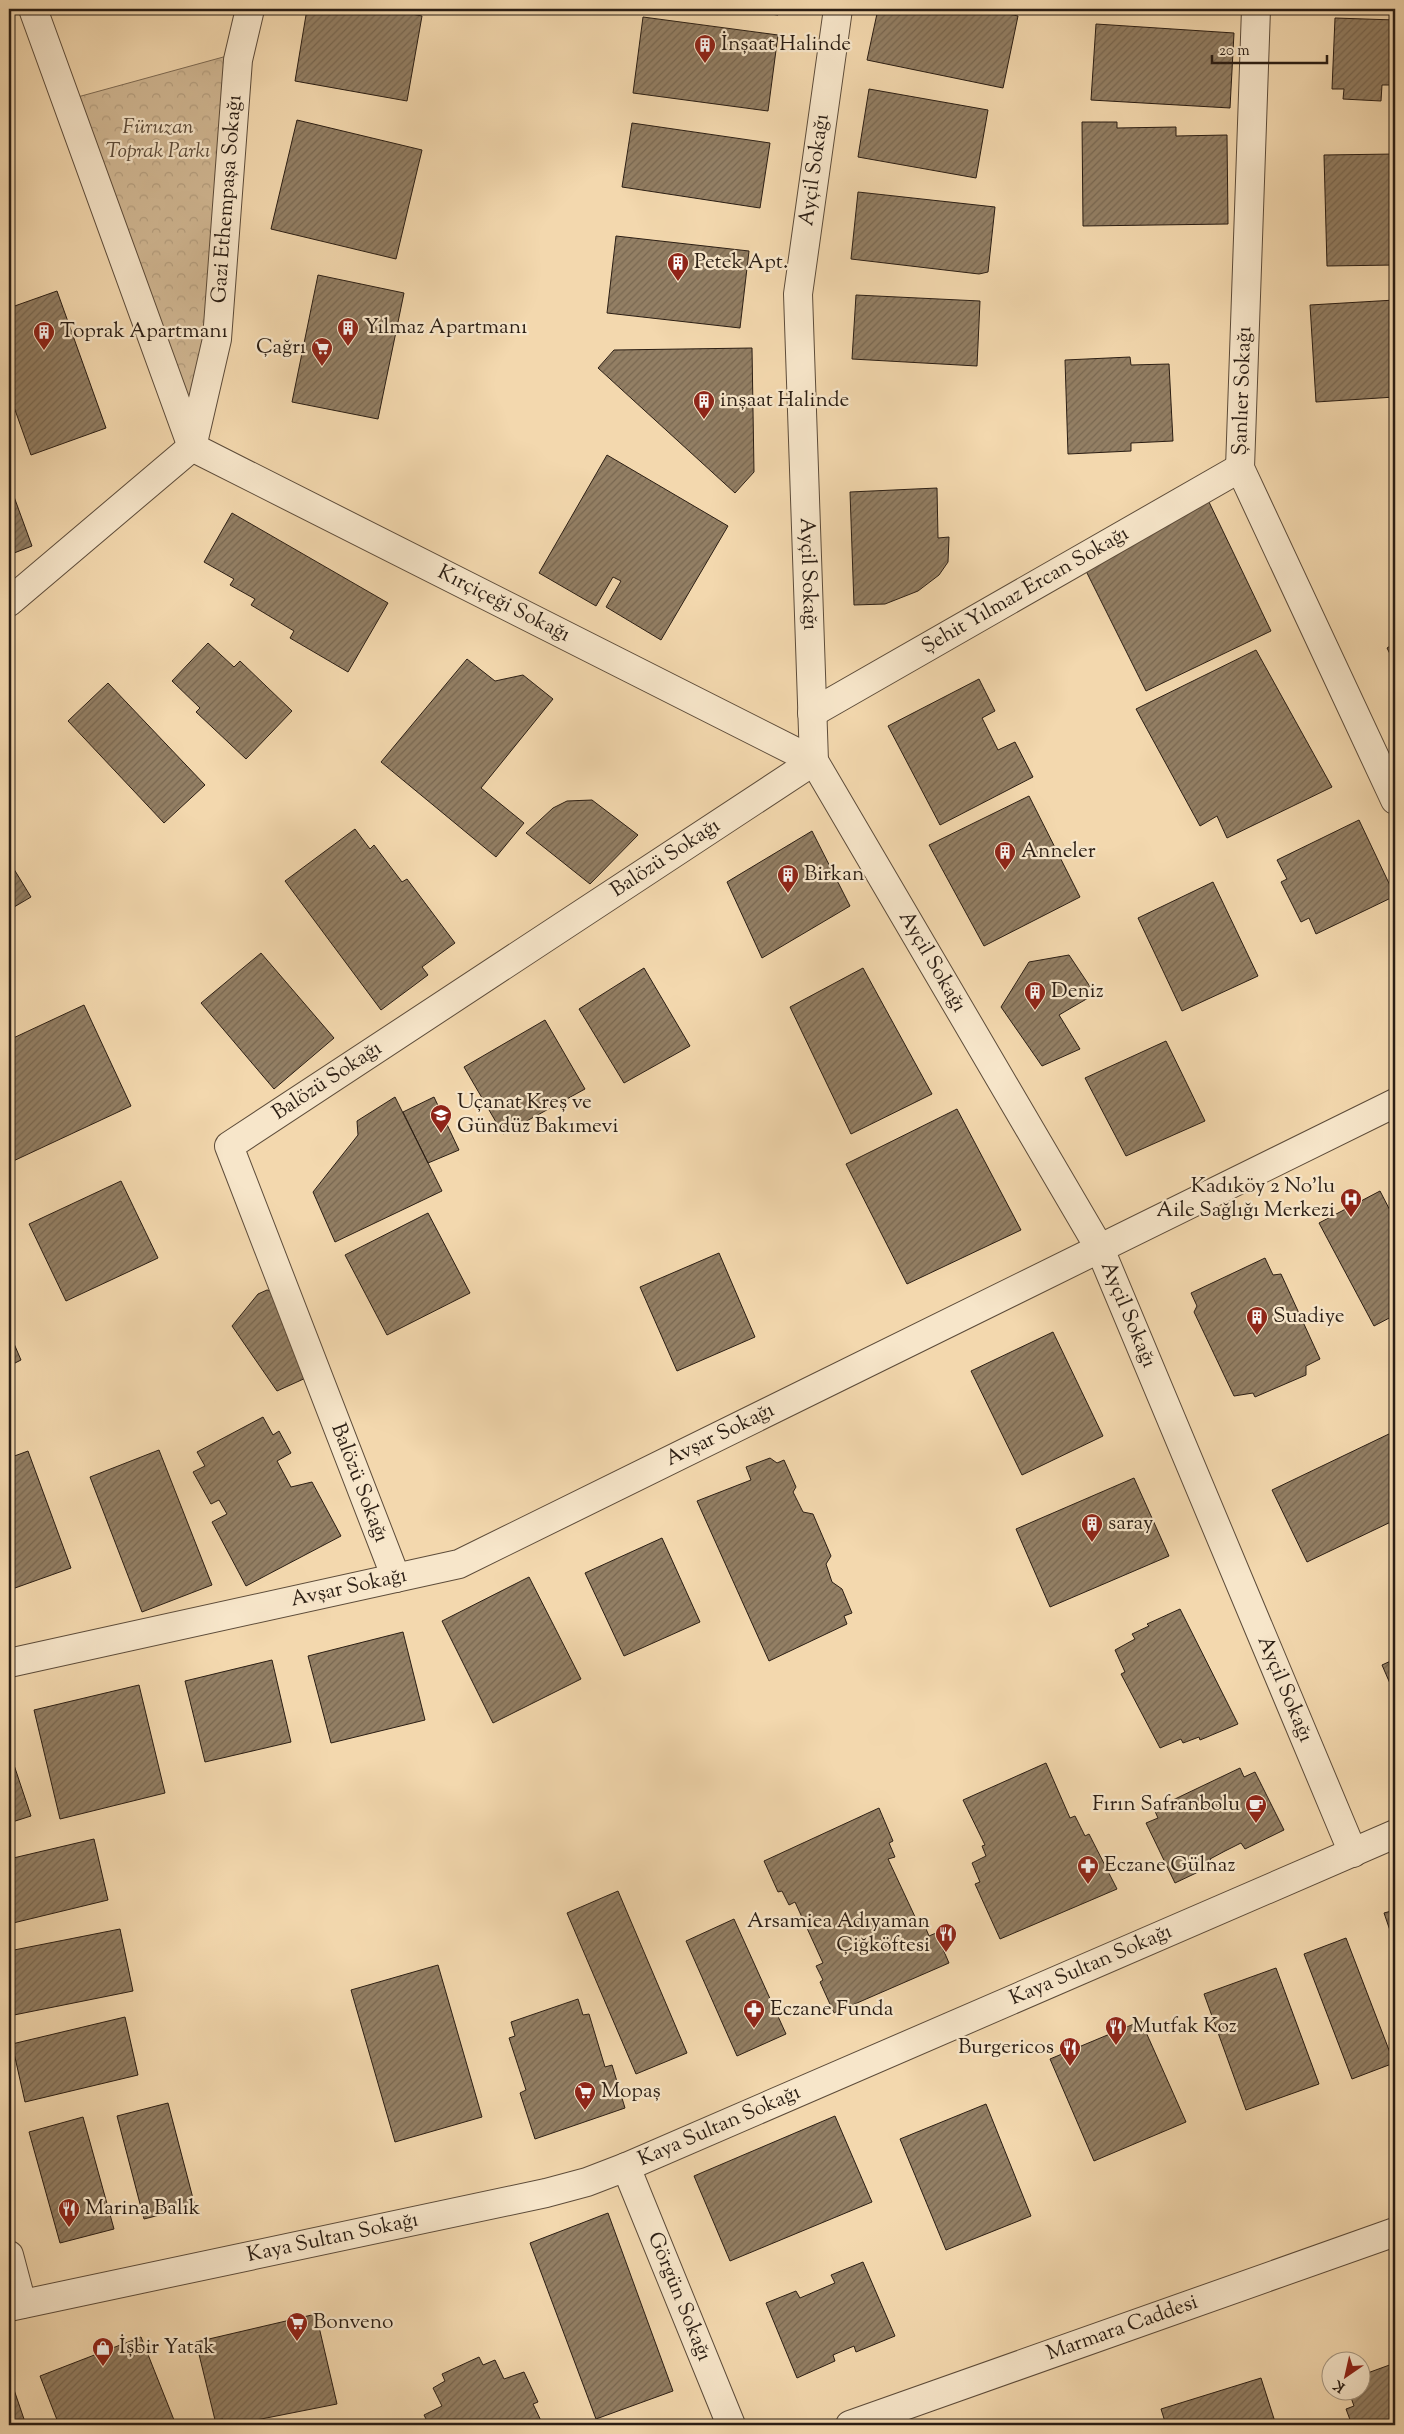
<svg xmlns="http://www.w3.org/2000/svg" width="1404" height="2434" font-family="'Sorts Mill Goudy',serif">
  <style>
    .park { fill: url(#park-crowns); stroke: #7e6b54 }
    .building { fill: url(#building-hatch); stroke: #2b1e14 }
    .lines { fill: none; stroke-linecap: round; stroke-linejoin: round }
    .minor-casing { stroke: #5d4c3a; stroke-width: 30 }
    .tertiary-casing { stroke: #5d4c3a; stroke-width: 30 }
    .minor { stroke: #f7e6ca; stroke-width: 28 }
    .tertiary { stroke: #f7e6ca; stroke-width: 28 }
    .labels { text-anchor: middle; dominant-baseline: central; stroke-width: 4.5; stroke-linejoin: round; paint-order: stroke }
    .poi-label { font-size: 21px; fill: #2b1e14; stroke: #f7e6ca; text-anchor: start }
    .park-label { font-size: 21px; font-style: italic; fill: #5d4c3a; stroke: #f7e6ca }
    .street-label { font-size: 21px; fill: #2b1e14; stroke: #f7e6ca }
  </style>
  <defs>
    <pattern id="park-crowns" width="20" height="18" patternUnits="userSpaceOnUse" patternTransform="scale(1.25)"><rect width="20" height="18" fill="#d1b894"/><path d="M2 6a3 3 0 1 1 6 0M12 15a3 3 0 1 1 6 0" fill="none" stroke="#b49e7f"/></pattern>
    <pattern id="building-hatch" width="6" height="6" patternUnits="userSpaceOnUse" patternTransform="scale(1.25)"><rect width="6" height="6" fill="#937f64"/><path d="M-1 1l2-2M0 6l6-6M5 7l2-2" fill="none" stroke="#786751"/></pattern>
  </defs>
  <rect width="100%" height="100%" fill="#f3d8ae"/>
  <filter id="stains"><feTurbulence type="fractalNoise" baseFrequency=".004" numOctaves="4"/><feColorMatrix values="0 0 0 0 .2 0 0 0 0 .09 0 0 0 0 .02 0 0 0 .5 -.17"/></filter>
  <radialGradient id="worn" r=".72"><stop offset=".6" stop-color="#630" stop-opacity="0"/><stop offset="1" stop-color="#630" stop-opacity=".3"/></radialGradient>
  <!-- park -->
  <path class="park" d="M227,56L205,337L191,410L74,98Z"/>
  <!-- building -->
  <path class="building" d="M307,9H385L422,16L407,101L295,81Z
    M731,9H779L778,15Z
    M878,9H986L1018,16L1003,88L867,60Z
    M643,17L778,35L768,111L633,93Z
    M1335,18L1395,20V85H1382L1381,101L1343,99L1344,89H1332Z
    M1096,24L1234,33L1230,108L1091,100Z
    M869,89L988,110L976,178L858,157Z
    M297,120L422,150L396,259L271,229Z
    M1082,122H1117V128L1176,127V136L1227,135L1228,224L1083,226Z
    M632,123L770,143L760,208L622,187Z
    M1395,154V265L1327,266L1324,155Z
    M858,192L995,207L988,272L979,274L851,259Z
    M616,236L749,251L740,328L607,313Z
    M318,275L404,293L378,419L292,402Z
    M57,291L106,428L31,455L9,393V308Z
    M856,295L980,301L977,366L852,359Z
    M1395,300V397L1316,402L1310,305Z
    M752,348L754,472L735,493L598,368L614,350Z
    M1130,357L1131,365L1169,364L1173,441L1131,443V451L1068,454L1065,360Z
    M607,455L728,526L661,640L606,607L621,581L613,577L596,606L539,573Z
    M9,483L32,546L9,555Z
    M937,488L938,538L949,537L948,562L939,575L918,591L885,604L854,605L850,492Z
    M1208,500L1271,631L1146,691L1084,567Z
    M232,513L388,603L348,672L290,638L294,631L251,605L255,599L230,585L234,579L204,562Z
    M208,643L234,667L240,661L292,711L246,759L196,712L200,708L172,681Z
    M1395,643V664L1387,648Z
    M1256,650L1332,787L1227,838L1217,816L1200,826L1136,709Z
    M467,659L495,681L523,675L553,699L481,788L524,823L496,857L381,762Z
    M979,679L995,711L982,718L998,750L1015,742L1033,777L940,825L888,726Z
    M108,683L205,785L164,823L68,721Z
    M1029,796L1080,897L984,946L929,845Z
    M592,800L638,835L590,884L526,833L553,808L567,801Z
    M1359,820L1395,896L1316,934L1309,918L1301,922L1281,882L1287,879L1277,860Z
    M355,829L370,849L374,845L402,882L407,879L455,943L422,967L428,975L381,1010L285,881Z
    M812,831L850,906L762,958L727,882Z
    M9,861L31,897L9,910Z
    M1213,882L1258,976L1182,1011L1138,918Z
    M261,953L334,1038L274,1089L201,1003Z
    M1069,955L1095,994L1059,1015L1080,1049L1042,1066L1001,1007L1029,962Z
    M644,968L690,1046L624,1083L579,1009Z
    M863,968L932,1094L851,1134L790,1007Z
    M84,1005L131,1106L9,1163V1040Z
    M545,1020L585,1089L503,1134L464,1067Z
    M1166,1041L1205,1121L1126,1156L1085,1078Z
    M395,1097L442,1191L335,1242L313,1192L358,1135L357,1121Z
    M434,1097L459,1150L428,1163L403,1112Z
    M957,1109L1021,1230L907,1284L846,1164Z
    M121,1181L158,1258L66,1301L29,1224Z
    M1380,1191L1395,1220V1315L1374,1326L1319,1223Z
    M428,1213L470,1293L387,1335L345,1255Z
    M719,1253L755,1337L677,1371L640,1287Z
    M1265,1258L1273,1275L1281,1274L1320,1359L1306,1366V1375L1255,1397L1253,1393L1234,1396L1194,1312L1197,1306L1191,1293Z
    M267,1290L276,1292L308,1377L277,1391L232,1326L258,1294Z
    M9,1332L21,1360L9,1366Z
    M1053,1332L1103,1436L1022,1475L971,1371Z
    M263,1417L273,1435L279,1431L291,1453L277,1461L291,1487L312,1482L341,1536L246,1586L212,1522L227,1514L219,1500L211,1504L193,1472L205,1466L197,1452Z
    M1391,1433L1395,1442V1520L1307,1562L1272,1490Z
    M159,1450L212,1585L142,1612L90,1477Z
    M28,1451L71,1568L15,1588L9,1571V1458Z
    M770,1458L777,1463L784,1460L796,1487L793,1492L803,1512L813,1514L831,1556L826,1564L832,1582L842,1589L852,1613L844,1616L847,1624L769,1661L697,1501L751,1480L746,1467Z
    M1134,1478L1169,1556L1050,1607L1016,1529Z
    M662,1538L700,1622L624,1656L585,1573Z
    M529,1577L581,1679L493,1723L442,1621Z
    M1180,1609L1238,1724L1200,1740L1199,1737L1183,1743L1181,1739L1160,1748L1121,1674L1125,1672L1115,1650L1135,1639L1132,1634L1149,1626L1147,1624Z
    M403,1632L425,1720L331,1743L308,1656Z
    M1395,1659V1695L1382,1665Z
    M272,1660L291,1742L205,1762L185,1681Z
    M139,1685L165,1793L60,1819L34,1710Z
    M9,1750L31,1816L9,1823Z
    M1046,1763L1070,1818L1075,1816L1085,1836L1089,1834L1117,1889L1000,1939L975,1884L980,1882L972,1863L986,1856L982,1846L985,1845L963,1800Z
    M1240,1768L1244,1777L1255,1772L1284,1830L1245,1849L1241,1843L1225,1851L1210,1859L1213,1865L1175,1883L1146,1823L1158,1818L1154,1809Z
    M879,1808L893,1841L889,1843L895,1857L888,1859L917,1921L922,1919L929,1936L936,1933L949,1963L834,2013L820,1982L823,1980L816,1966L823,1963L795,1902L789,1905L782,1891L778,1892L764,1861Z
    M94,1839L108,1900L9,1924V1859Z
    M618,1891L687,2053L636,2074L567,1913Z
    M1395,1910V1945L1384,1913Z
    M734,1919L786,2034L737,2056L686,1941Z
    M120,1929L133,1991L9,2016V1951Z
    M1346,1938L1394,2063L1352,2079L1304,1954Z
    M438,1965L482,2117L395,2142L351,1990Z
    M1276,1968L1319,2084L1246,2110L1204,1994Z
    M578,1999L583,2015L589,2014L605,2067L612,2065L625,2108L535,2139L520,2093L526,2090L509,2038L515,2036L511,2022Z
    M125,2017L138,2075L25,2102L12,2044Z
    M1141,2021L1186,2122L1094,2161L1050,2059Z
    M168,2103L195,2206L144,2219L117,2116Z
    M986,2104L1031,2216L946,2250L900,2139Z
    M835,2116L872,2202L730,2261L694,2176Z
    M83,2117L114,2229L60,2243L29,2132Z
    M608,2213L673,2391L596,2419L530,2243Z
    M863,2262L895,2336L856,2352L854,2346L833,2355L835,2361L797,2378L766,2303L796,2291L800,2298L835,2283L831,2275Z
    M316,2314L337,2404L231,2425H225L223,2419L215,2420L196,2342Z
    M141,2337L176,2425H136L134,2421L125,2425H59L40,2376Z
    M479,2357L483,2365L495,2360L504,2379L524,2372L538,2402L533,2404L543,2425H429L424,2415L442,2406L433,2388L445,2381L442,2374Z
    M1395,2363V2425H1352L1346,2409L1354,2406L1349,2392H1362V2375Z
    M9,2375L26,2425H9Z
    M1261,2378L1276,2425H1166L1161,2409Z"/>
  <g class="lines">
    <!-- minor casing -->
    <g class="minor-casing">
      <g id="minor">
        <path id="s1" d="M33,9L192,447L814,761"/>
        <path id="s2" d="M838,9L798,294L814,761L1100,1249L1353,1853"/>
        <path d="M1256,9L1240,468L1395,800"/>
        <path id="s3" d="M9,602L192,447L217,339L238,60L250,9"/>
        <path id="s4" d="M812,713L1240,468"/>
        <path id="s5" d="M396,1578L229,1146L814,761"/>
        <path id="s6" d="M9,1663L459,1564L1395,1103"/>
        <path id="s7" d="M626,2167L731,2425"/>
        <path d="M9,2255L22,2304"/>
        <path id="s8" d="M850,2425L1395,2232"/>
      </g>
    </g>
    <!-- tertiary casing -->
    <g class="tertiary-casing">
      <g id="tertiary">
        <path id="s9" d="M9,2307L546,2193L587,2182L626,2167L1395,1834"/>
      </g>
    </g>
    <!-- minor -->
    <use href="#minor" class="minor"/>
    <!-- tertiary -->
    <use href="#tertiary" class="tertiary"/>
  </g>
  <!-- icons -->
  <defs>
    <g id="building-pin" transform="scale(1.125)"><path d="M0 17L-7.5 6A9.5 9.5 0 1 1 7.5 6Z" fill="#8f2418" stroke="#f7e6ca"/><path d="M-4-6H4V6H1V3H-1V6H-4ZM-2.5-4.3h1.7v1.8h-1.7ZM.8-4.3h1.7v1.8H.8ZM-2.5-1h1.7V.8h-1.7ZM.8-1h1.7V.8H.8Z" fill="#fff"/></g>
    <g id="supermarket-pin" transform="scale(1.125)"><path d="M0 17L-7.5 6A9.5 9.5 0 1 1 7.5 6Z" fill="#8f2418" stroke="#f7e6ca"/><path d="M-6-5.5h2.5l.6 2H6L4.5 2H-2.5L-4.4-4H-6ZM-1.5 3.2a1.3 1.3 0 1 0 .1 0ZM3 3.2a1.3 1.3 0 1 0 .1 0Z" fill="#fff"/></g>
    <g id="school-pin" transform="scale(1.125)"><path d="M0 17L-7.5 6A9.5 9.5 0 1 1 7.5 6Z" fill="#8f2418" stroke="#f7e6ca"/><path d="M0-5L7-2L0 1L-7-2ZM-4 1L0 2.5L4 1V4Q0 6-4 4Z" fill="#fff"/></g>
    <g id="hospital-pin" transform="scale(1.125)"><path d="M0 17L-7.5 6A9.5 9.5 0 1 1 7.5 6Z" fill="#8f2418" stroke="#f7e6ca"/><path d="M-5-5h3v3.5h4V-5h3V5h-3V1.5h-4V5h-3Z" fill="#fff"/></g>
    <g id="cafe-pin" transform="scale(1.125)"><path d="M0 17L-7.5 6A9.5 9.5 0 1 1 7.5 6Z" fill="#8f2418" stroke="#f7e6ca"/><path d="M-5.5-4.5H6V0H3Q3 3.5 0 3.5H-2.5Q-5.5 3.5-5.5 0ZM3-3.2v2h1.7v-2ZM-6 4.5H4V6H-6Z" fill="#fff"/></g>
    <g id="pharmacy-pin" transform="scale(1.125)"><path d="M0 17L-7.5 6A9.5 9.5 0 1 1 7.5 6Z" fill="#8f2418" stroke="#f7e6ca"/><path d="M-2-6h4v4h4v4h-4v4h-4v-4h-4v-4h4Z" fill="#fff"/></g>
    <g id="restaurant-pin" transform="scale(1.125)"><path d="M0 17L-7.5 6A9.5 9.5 0 1 1 7.5 6Z" fill="#8f2418" stroke="#f7e6ca"/><path d="M-5-6h1v4h1v-4h1v4h1v-4h1v5L-1.5 .5V6h-2V.5L-5-1ZM5-6V6H3V1.5H1.5Q1.5-4 5-6Z" fill="#fff"/></g>
    <g id="shop-pin" transform="scale(1.125)"><path d="M0 17L-7.5 6A9.5 9.5 0 1 1 7.5 6Z" fill="#8f2418" stroke="#f7e6ca"/><path d="M-5-2.5h2.3a2.7 3.5 0 0 1 5.4 0H5L5.5 6h-11ZM-1.5-2.5h3a1.5 2.3 0 0 0-3 0Z" fill="#fff"/></g>
  </defs>
  <g fill-rule="evenodd">
    <use href="#building-pin" x="705" y="45"/>
    <use href="#building-pin" x="678" y="263"/>
    <use href="#building-pin" x="348" y="328"/>
    <use href="#building-pin" x="44" y="332"/>
    <use href="#supermarket-pin" x="322" y="348"/>
    <use href="#building-pin" x="704" y="401"/>
    <use href="#building-pin" x="1005" y="852"/>
    <use href="#building-pin" x="788" y="875"/>
    <use href="#building-pin" x="1035" y="992"/>
    <use href="#school-pin" x="441" y="1115"/>
    <use href="#hospital-pin" x="1351" y="1199"/>
    <use href="#building-pin" x="1257" y="1317"/>
    <use href="#building-pin" x="1092" y="1524"/>
    <use href="#cafe-pin" x="1256" y="1805"/>
    <use href="#pharmacy-pin" x="1088" y="1866"/>
    <use href="#restaurant-pin" x="946" y="1934"/>
    <use href="#pharmacy-pin" x="754" y="2010"/>
    <use href="#restaurant-pin" x="1116" y="2027"/>
    <use href="#restaurant-pin" x="1070" y="2048"/>
    <use href="#supermarket-pin" x="585" y="2092"/>
    <use href="#restaurant-pin" x="69" y="2209"/>
    <use href="#supermarket-pin" x="297" y="2323"/>
    <use href="#shop-pin" x="103" y="2348"/>
  </g>
  <g class="labels">
    <!-- poi labels -->
    <g class="poi-label">
      <text x="721" y="45">İnşaat Halinde</text>
      <text x="694" y="263">Petek Apt.</text>
      <text x="364" y="328">Yılmaz Apartmanı</text>
      <text x="60" y="332">Toprak Apartmanı</text>
      <text x="306" y="348" text-anchor="end">Çağrı</text>
      <text x="720" y="401">inşaat Halinde</text>
      <text x="1021" y="852">Anneler</text>
      <text x="804" y="875">Birkan</text>
      <text x="1051" y="992">Deniz</text>
      <text x="457" y="1103">Uçanat Kreş ve<tspan x="457" dy="24">Gündüz Bakımevi</tspan></text>
      <text x="1335" y="1187" text-anchor="end">Kadıköy 2 No'lu<tspan x="1335" dy="24">Aile Sağlığı Merkezi</tspan></text>
      <text x="1273" y="1317">Suadiye</text>
      <text x="1108" y="1524">saray</text>
      <text x="1240" y="1805" text-anchor="end">Fırın Safranbolu</text>
      <text x="1104" y="1866">Eczane Gülnaz</text>
      <text x="930" y="1922" text-anchor="end">Arsamiea Adıyaman<tspan x="930" dy="24">Çiğköftesi</tspan></text>
      <text x="770" y="2010">Eczane Funda</text>
      <text x="1132" y="2027">Mutfak Koz</text>
      <text x="1054" y="2048" text-anchor="end">Burgericos</text>
      <text x="601" y="2092">Mopaş</text>
      <text x="85" y="2209">Marina Balık</text>
      <text x="313" y="2323">Bonveno</text>
      <text x="119" y="2348">İşbir Yatak</text>
    </g>
    <!-- park labels -->
    <g class="park-label">
      <text x="158" y="128">Füruzan<tspan x="158" dy="24">Toprak Parkı</tspan></text>
    </g>
    <!-- street labels -->
    <g class="street-label">
      <text transform="translate(815 170) rotate(-82)">Ayçil Sokağı</text>
      <text stroke="none"><textPath href="#s3" startOffset="491">Gazi Ethempaşa Sokağı</textPath></text>
      <text transform="translate(1243 391) rotate(-88)">Şanlıer Sokağı</text>
      <text stroke="none"><textPath href="#s2" startOffset="568">Ayçil Sokağı</textPath></text>
      <text stroke="none"><textPath href="#s4" startOffset="246">Şehit Yılmaz Ercan Sokağı</textPath></text>
      <text stroke="none"><textPath href="#s1" startOffset="815">Kırçiçeği Sokağı</textPath></text>
      <text stroke="none"><textPath href="#s5" startOffset="986">Balözü Sokağı</textPath></text>
      <text stroke="none"><textPath href="#s2" startOffset="988">Ayçil Sokağı</textPath></text>
      <text stroke="none"><textPath href="#s5" startOffset="581">Balözü Sokağı</textPath></text>
      <text stroke="none"><textPath href="#s2" startOffset="1392">Ayçil Sokağı</textPath></text>
      <text stroke="none"><textPath href="#s6" startOffset="752">Avşar Sokağı</textPath></text>
      <text transform="translate(359 1483) rotate(69)">Balözü Sokağı</text>
      <text stroke="none"><textPath href="#s6" startOffset="348">Avşar Sokağı</textPath></text>
      <text stroke="none"><textPath href="#s2" startOffset="1798">Ayçil Sokağı</textPath></text>
      <text stroke="none"><textPath href="#s9" startOffset="1140">Kaya Sultan Sokağı</textPath></text>
      <text stroke="none"><textPath href="#s9" startOffset="735">Kaya Sultan Sokağı</textPath></text>
      <text stroke="none"><textPath href="#s9" startOffset="331">Kaya Sultan Sokağı</textPath></text>
      <text stroke="none"><textPath href="#s7" startOffset="140">Görgün Sokağı</textPath></text>
      <text stroke="none"><textPath href="#s8" startOffset="289">Marmara Caddesi</textPath></text>
    </g>
  </g>
  <!-- margin -->
  <rect width="1404" height="2434" fill="none" stroke="#f3d8ae" stroke-width="30"/>
  <rect x="10" y="10" width="1384" height="2414" fill="none" stroke="#2b1e14" stroke-width="2.5"/>
  <rect x="15" y="15" width="1374" height="2404" fill="none" stroke="#2b1e14"/>
  <!-- north arrow -->
  <g transform="translate(1346 2376) rotate(214)"><circle r="24" fill="#f7e6ca" stroke="#a59681"/>
  <path d="M0-4L9 19L0 12L-9 19Z" fill="#8f2418"/>
  <text y="-8" font-size="14" font-weight="bold" text-anchor="middle" fill="#2b1e14">K</text>
  </g>
  <!-- scale -->
  <path d="M1212 55v8h115v-8" fill="none" stroke="#2b1e14" stroke-width="2.5"/>
  <text x="1219" y="55" font-size="15" fill="#2b1e14" stroke="#f7e6ca" stroke-width="4" paint-order="stroke">20 m</text>
  <rect width="100%" height="100%" filter="url(#stains)"/>
  <rect width="100%" height="100%" fill="url(#worn)"/>
</svg>
